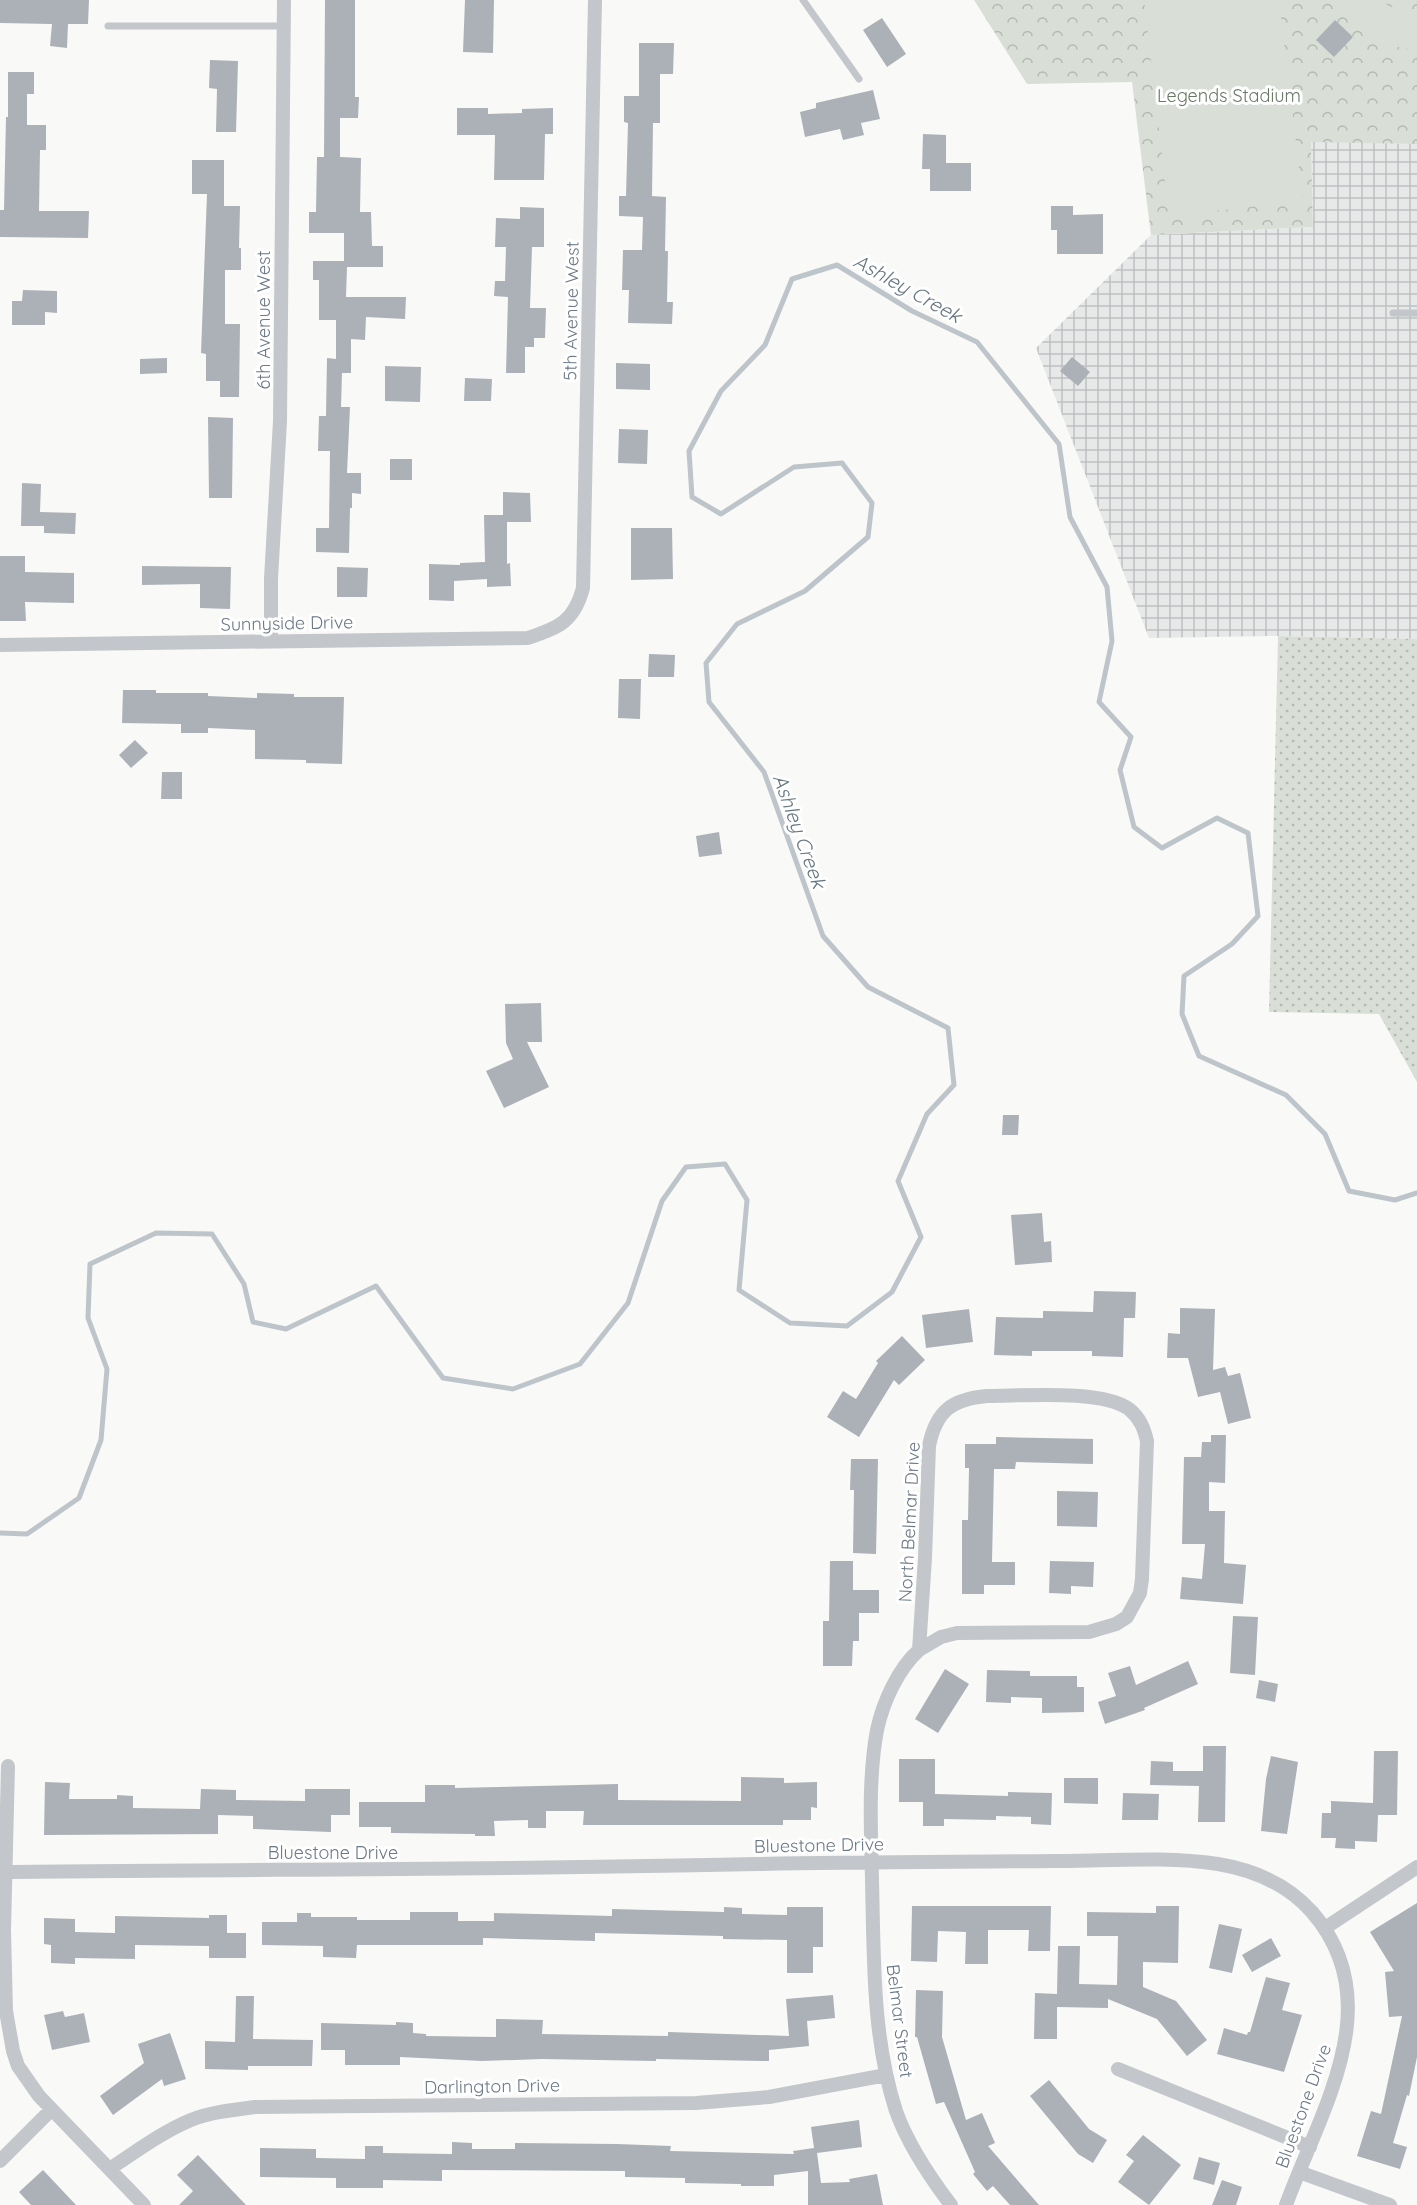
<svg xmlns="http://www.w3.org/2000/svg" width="1417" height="2205" font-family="Quicksand,sans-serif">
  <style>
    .industrial { fill: url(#industrial-grid) }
    .grass { fill: url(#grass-dots) }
    .forest { fill: url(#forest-crowns) }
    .pitch { fill: #d9ded7 }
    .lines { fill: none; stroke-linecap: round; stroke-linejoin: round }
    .stream { stroke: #bdc5cb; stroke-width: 5 }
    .building { fill: #abb1b7 }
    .service { stroke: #c3c6ca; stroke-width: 7 }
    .minor { stroke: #c3c6ca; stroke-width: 14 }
    .labels { text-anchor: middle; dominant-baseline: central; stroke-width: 6; stroke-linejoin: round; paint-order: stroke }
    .park-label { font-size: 18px; fill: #677865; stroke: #fff }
    .street-label { font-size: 18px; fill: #6b7886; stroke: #fff }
    .water-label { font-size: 20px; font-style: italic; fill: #677781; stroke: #fff }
  </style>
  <defs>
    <pattern id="industrial-grid" width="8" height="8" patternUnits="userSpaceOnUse" patternTransform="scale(1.5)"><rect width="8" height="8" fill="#e7e8e8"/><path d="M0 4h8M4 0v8" fill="none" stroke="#bfc1c2"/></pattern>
    <pattern id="grass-dots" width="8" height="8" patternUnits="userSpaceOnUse" patternTransform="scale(1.5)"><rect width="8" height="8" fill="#d9ded7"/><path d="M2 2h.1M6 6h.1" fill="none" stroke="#b4b9b4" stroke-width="1.8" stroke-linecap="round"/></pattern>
    <pattern id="forest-crowns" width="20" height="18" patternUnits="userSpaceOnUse" patternTransform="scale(1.5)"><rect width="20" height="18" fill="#d9ded7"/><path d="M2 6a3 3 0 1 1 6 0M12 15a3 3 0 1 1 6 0" fill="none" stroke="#b4b9b4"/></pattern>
  </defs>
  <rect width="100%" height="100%" fill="#f9f9f7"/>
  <!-- industrial -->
  <path class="industrial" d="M1311,141L1417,144V639L1278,636L1149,638L1036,348L1151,235L1313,227Z"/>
  <!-- grass -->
  <path class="grass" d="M1278,636L1417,639V1082L1379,1014L1269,1012Z"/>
  <!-- forest -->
  <path class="forest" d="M974,0H1417V144L1311,142L1313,227L1151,235L1132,82L1027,84Z"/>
  <!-- pitch -->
  <path class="pitch" d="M1144,0H1279L1303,201L1169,216Z
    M1333,0H1378L1407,15L1417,16V50C1384,49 1354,24 1333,0Z"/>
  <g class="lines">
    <!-- stream -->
    <path class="stream" d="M0,1533L27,1534L79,1498L101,1440L107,1369L88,1318L90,1264L156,1233L212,1234L244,1284L253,1322L286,1329L376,1286L443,1378L513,1389L580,1364L628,1303L662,1201L686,1167L725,1164L747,1200L739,1290L790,1323L847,1326L892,1292L921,1237L898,1181L927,1114L954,1085L948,1028L868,987L823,936L764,772L709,702L706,663L737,624L805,591L868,537L872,503L842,463L794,467L721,514L692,497L689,451L721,391L765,345L792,279L837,265L912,311L977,342L1059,444L1070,517L1107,587L1112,641L1099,702L1131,737L1120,770L1134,827L1162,848L1217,818L1248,833L1258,916L1232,944L1184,976L1182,1014L1199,1056L1286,1095L1325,1134L1349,1191L1395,1200L1417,1193"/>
  </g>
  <!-- building -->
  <path class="building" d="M0,0H89L88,24H68L67,48L50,46L52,24L0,23Z
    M325,0H355V97H359L358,118H340V157L361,158L360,212H371L372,246H383V267H347L346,297H406L405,319L366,317L365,340L351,339V373H342L341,407H350L347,473H361V494L352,493V508H350L349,553L316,552V528H329L330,451H318L319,416H326L327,358L336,359V320H319V280H313V261H344V233H309V212H316L317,157H324Z
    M465,0H494L493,53L463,52Z
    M882,18L906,54L887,67L863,30Z
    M1335,20L1353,37L1334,57L1316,40Z
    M639,43H674L673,74H660V123H653L652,196L666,197L665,251H668L667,302H673L672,324L628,323L629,290H622L623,250H642L643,217L619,216V196H626L628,123L624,122V96H639Z
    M210,60L238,61L236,132H216L217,89L209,88Z
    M8,72H34V94H27V125H46V150H40L39,211H89L88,238L0,237V210H4L6,117H8Z
    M873,90L880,119L861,123L864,135L843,140L840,129L805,137L800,112L816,108V103Z
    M457,108H488V114L522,113V109L553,108V134H545L544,180H494L495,135H457Z
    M923,134L946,135V163H971V191H930V169H922Z
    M192,160H224V206H240L239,248H241V270H225V324H240L239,397H220V381H206V354L201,353L207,194H192Z
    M1051,206H1073V215L1103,214V254H1057V230H1051Z
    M520,207L544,208V247H532L530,308H546L545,338H534V347H525V373H506L508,297L494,296L495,281H505L506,247H495L496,218L520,219Z
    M23,290L57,291V313L45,312V325H12V301H22Z
    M1072,357L1090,372L1078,386L1060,371Z
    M167,358V373L140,374V359Z
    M616,363L650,364V390L616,389Z
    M385,366L421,367L420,402L385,401Z
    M465,378L492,379L491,401H464Z
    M208,417L233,418L232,498H209Z
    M619,429L648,430L647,464L618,463Z
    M390,459H412V480H390Z
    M22,483L41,484L40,512L76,513L75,534L44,533V526H21Z
    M503,492L530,493L531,522H507V564L510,563L511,586L487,587V579L454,581V601L429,600V564L460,565V563L485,562L484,515H503Z
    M631,528H672L673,579L631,580Z
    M0,556H25V572L74,573V603L25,602L26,621H0Z
    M142,566L231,567L230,609L200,608V584L142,585Z
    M337,567L368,568L367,597H337Z
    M649,654L675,655L674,677H648Z
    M619,679H641L640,719L618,718Z
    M123,690H156V693H208V696L257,698V693L294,694V697H344L342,764L306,763V760L255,759V730L208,728V733H181V724L122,723Z
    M135,740L148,753L131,768L119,755Z
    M162,772H182V799H161Z
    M719,832L722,854L699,857L696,836Z
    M541,1003L542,1042H527L549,1087L504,1108L486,1071L513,1059L506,1043L505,1004Z
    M1003,1115H1019L1018,1135H1002Z
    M1042,1213L1044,1242L1051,1241L1052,1262L1015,1265L1011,1215Z
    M1094,1291L1136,1292L1135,1318H1124L1123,1357L1092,1356V1351H1032V1356L994,1355L996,1317L1043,1318V1311L1093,1312Z
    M1180,1308L1215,1309L1213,1370L1225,1367L1228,1376L1240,1373L1251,1418L1228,1424L1220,1392L1198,1397L1188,1358H1167L1168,1333L1180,1334Z
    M969,1309L973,1342L926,1348L922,1315Z
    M902,1336L925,1360L899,1385L894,1380L859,1437L827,1417L843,1391L856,1399L878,1363L876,1361Z
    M1211,1435H1226L1225,1483L1209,1482V1511H1225L1224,1563L1246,1565L1243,1604L1180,1599L1182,1577L1202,1579L1205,1544H1182L1184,1457H1201L1202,1442H1211Z
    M996,1437L1093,1439V1464L1016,1462L1015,1469H994L992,1562H1015V1585H984V1594H962V1520H968L969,1468H965V1444H996Z
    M851,1459H878L876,1554L853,1553L854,1490H850Z
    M1057,1491L1098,1492L1097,1527L1057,1526Z
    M830,1561H853V1590H879V1613H859V1641H853L852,1666H823V1621H829Z
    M1050,1561L1094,1562L1093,1587L1071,1586V1594L1049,1593Z
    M1233,1616L1258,1617L1255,1675L1230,1673Z
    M1188,1661L1198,1684L1144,1708L1145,1710L1105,1724L1098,1702L1116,1696L1108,1673L1130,1666L1136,1685Z
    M945,1669L969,1684L938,1733L915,1719Z
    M987,1670L1030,1671V1676H1077V1687H1084V1712L1042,1713V1698L1011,1697V1703L986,1702Z
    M1259,1680L1278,1684L1275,1702L1256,1698Z
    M1203,1746H1226L1225,1822H1198L1199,1786L1150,1785L1151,1761L1173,1762V1771H1203Z
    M1374,1751H1398L1397,1815H1378L1377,1842L1355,1841V1849L1335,1848L1336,1838H1321L1322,1813H1331V1801L1373,1803Z
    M1271,1756L1298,1762L1287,1834L1261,1831L1266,1779Z
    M899,1759H935V1794L1008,1796V1792L1052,1793L1051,1825L1031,1824V1817L996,1816V1820L944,1819V1826H923V1802H899Z
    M741,1777L784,1778V1783L817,1782V1808L811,1807V1820H783V1825H583L584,1811H546V1828H528V1820L494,1821L495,1836H475V1834L391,1833V1827H359V1802H425V1785H455V1788L618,1784V1800L741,1801Z
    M1064,1778H1098V1804L1064,1803Z
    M45,1782L70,1783L69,1799H117V1795L133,1796V1808L200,1809L201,1789L236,1790V1800L305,1801V1789H350V1815H331V1832L253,1829V1816L218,1815V1834L44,1835Z
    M1123,1793L1159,1794L1158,1820H1122Z
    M1417,1903V2057L1409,2096L1407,2095L1393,2143L1407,2147L1400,2169L1357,2156L1371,2111L1381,2114L1402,2016L1389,2017L1385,1972L1394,1971L1370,1932Z
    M912,1906H1051L1050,1951H1028L1029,1930H988V1964H965L966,1932L938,1931L937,1962L911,1961Z
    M1156,1906H1179L1178,1963L1143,1962V1987L1176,2001L1207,2040L1187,2056L1157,2019L1108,1999V2008L1057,2007V2039H1034L1035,1993L1057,1994L1058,1946H1080L1079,1984L1117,1985L1118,1936H1087V1912L1156,1913Z
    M724,1907L742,1908V1914L787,1915V1907H823V1947H813V1973H787V1940L723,1939V1936L595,1933V1941L483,1938V1945H357L356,1958L323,1957V1946L262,1945V1922H297V1913H311V1917H357V1920H410V1912H458V1921H494V1913L612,1916V1909L724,1912Z
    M209,1915H227V1933H246V1958H209V1946L135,1945V1959L75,1958V1964L51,1963V1945L44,1944V1918L75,1919V1932L115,1933V1916L209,1918Z
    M1219,1924L1242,1929L1232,1973L1209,1968Z
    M1271,1938L1281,1956L1252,1972L1242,1955Z
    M1266,1977L1290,1983L1282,2010L1302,2015L1284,2072L1217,2054L1224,2028L1247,2035L1248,2032H1250Z
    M916,1990L943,1991L942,2037L966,2120L982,2113L995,2143L988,2146L1039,2205H1010L993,2186L987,2191L973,2174L975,2172L944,2102L936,2104L917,2037H915Z
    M833,1995L835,2018L807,2021L809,2046L769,2050V2061L656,2059V2061L542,2059L482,2061L400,2057V2065H345V2050H321V2023L396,2025V2022L413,2023V2033L426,2034V2036L496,2037V2019L543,2020L542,2034L668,2036V2032L789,2036L786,1999Z
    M236,1996H254L253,2039L313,2040L312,2066H248V2070L205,2069V2041L235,2042Z
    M63,2011L65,2017L84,2013L90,2042L52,2050L44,2015Z
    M170,2033L186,2079L164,2086L162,2079L113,2115L100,2096L144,2063L138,2044Z
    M1049,2080L1089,2129L1107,2140L1093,2163L1078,2154L1030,2096Z
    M859,2120L862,2147L817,2153L821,2183L850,2182L849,2179L877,2174L883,2205H808V2171L774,2175V2186H741V2184L685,2183V2178L625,2177V2171L442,2170V2181L383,2180V2188H336V2178L260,2177V2148L316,2149V2158L365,2159V2146H383V2153L452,2154V2142L472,2143V2149H515V2143L617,2144L671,2146L670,2151L794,2154L793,2151L814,2148L811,2127Z
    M1143,2135L1181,2165L1149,2205L1118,2182L1134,2161L1126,2155Z
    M198,2155L246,2205H179L193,2191L177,2175Z
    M1199,2157L1220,2163L1214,2185L1193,2179Z
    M43,2170L76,2205H31L19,2192Z
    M1222,2180L1242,2187L1236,2205H1212Z"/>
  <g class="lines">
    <!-- service -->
    <path class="service" d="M803,0L859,79
      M108,26H284
      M1393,313H1417"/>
    <!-- minor -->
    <path class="minor" d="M271,641V579L280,421L284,0
      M0,645L528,638C559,627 574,622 583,588L595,0
      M987,1396C1022,1396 1102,1389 1129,1409C1140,1418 1144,1428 1147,1441L1142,1579L1140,1593L1127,1617L1116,1624L1089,1632L957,1633L941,1637L919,1650L925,1558L929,1446C936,1411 952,1399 987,1396Z
      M919,1650C898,1669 883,1702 877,1730C868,1779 871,1830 872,1880C874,1957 872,2037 896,2111C908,2145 929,2176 951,2205
      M8,1766L4,1930L6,2011L13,2051L18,2066L39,2096L144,2205
      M0,1872C253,1869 505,1870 758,1864C856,1862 955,1862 1054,1861C1108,1861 1165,1856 1218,1864C1254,1870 1288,1885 1312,1912C1391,2003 1320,2111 1286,2205
      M1325,1928L1417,1867
      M1118,2069L1310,2147
      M0,2161L51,2110
      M111,2168C137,2151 162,2132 191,2120C211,2112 233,2110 255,2107L696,2103L769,2097L886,2075
      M1299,2172L1390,2205"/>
  </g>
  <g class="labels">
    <!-- park labels -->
    <g class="park-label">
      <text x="1229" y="95">Legends Stadium</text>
    </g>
    <!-- street labels -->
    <g class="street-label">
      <text transform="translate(571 311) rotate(-89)">5th Avenue West</text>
      <text transform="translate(263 320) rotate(-90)">6th Avenue West</text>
      <text transform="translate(287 623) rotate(-1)">Sunnyside Drive</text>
      <text transform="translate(909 1522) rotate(-87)">North Belmar Drive</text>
      <text transform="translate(819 1845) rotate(-1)">Bluestone Drive</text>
      <text x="333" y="1852">Bluestone Drive</text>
      <text transform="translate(900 2021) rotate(83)">Belmar Street</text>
      <text transform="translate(492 2086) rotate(-1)">Darlington Drive</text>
      <text transform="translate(1303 2106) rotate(-70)">Bluestone Drive</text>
    </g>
    <!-- water labels -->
    <g class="water-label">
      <text transform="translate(908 288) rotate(29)">Ashley Creek</text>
      <text transform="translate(800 831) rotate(70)">Ashley Creek</text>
    </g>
  </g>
</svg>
